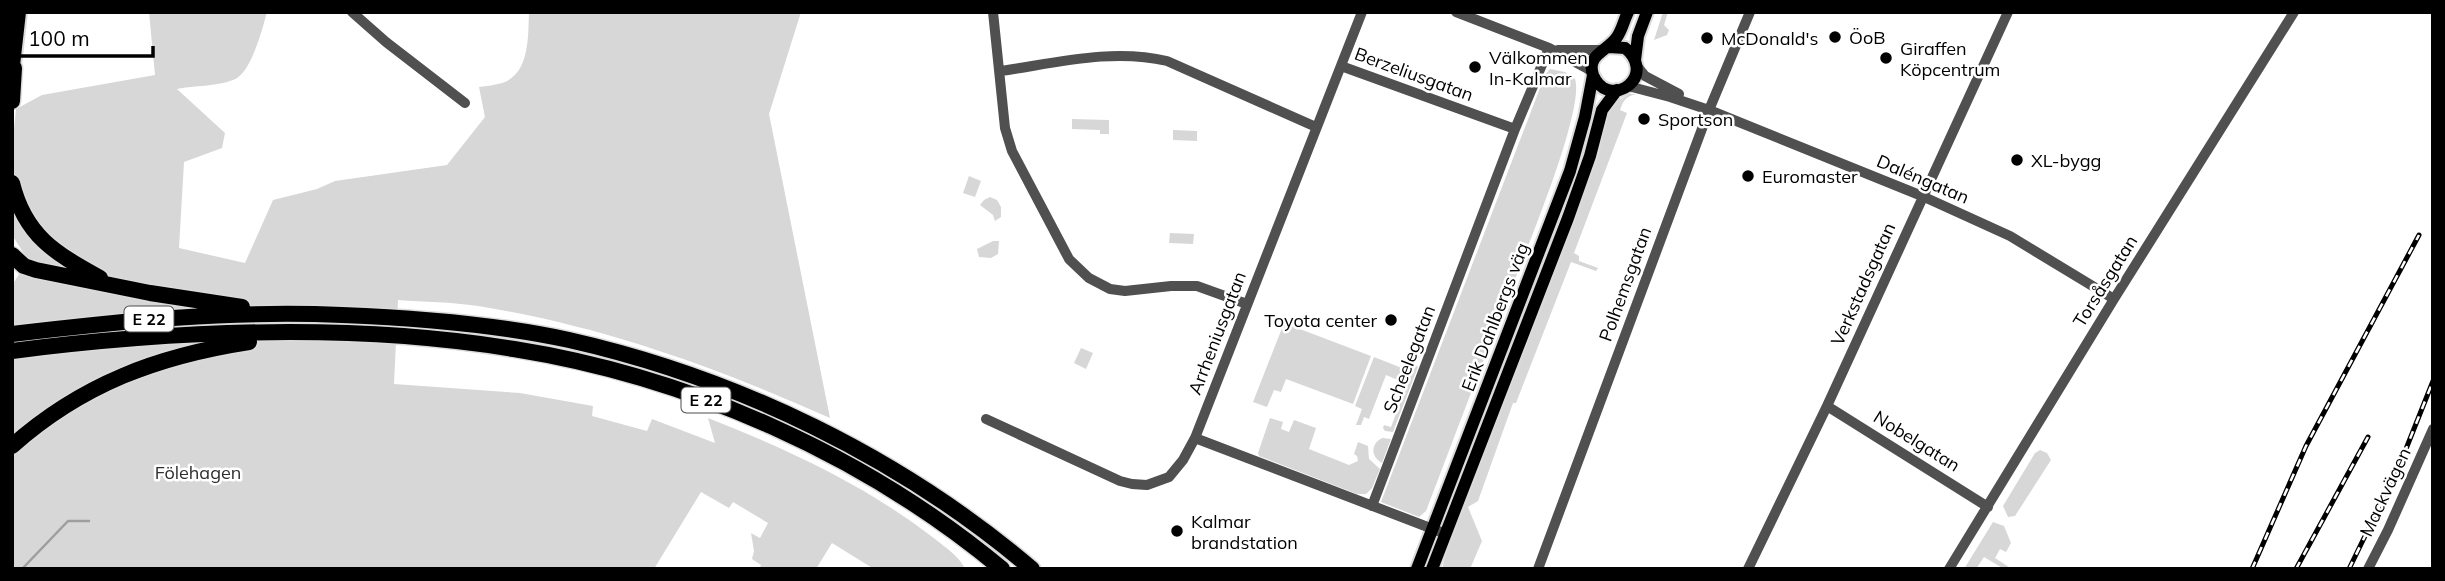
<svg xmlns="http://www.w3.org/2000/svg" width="2445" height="581" font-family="Mulish,sans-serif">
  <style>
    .green { fill: #d7d7d7 }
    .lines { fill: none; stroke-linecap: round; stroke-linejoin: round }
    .stream { stroke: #9e9e9e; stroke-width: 2.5 }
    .major-casing { stroke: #dbdbdb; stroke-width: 16 }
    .highway-casing { stroke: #dbdbdb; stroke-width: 19 }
    .minor { stroke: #505050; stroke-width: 10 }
    .major { stroke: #000; stroke-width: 12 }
    .highway { stroke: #000; stroke-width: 16 }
    .rail-casing { stroke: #000; stroke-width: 5 }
    .rail { stroke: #fff; stroke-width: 2.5; stroke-dasharray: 8; stroke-linecap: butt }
    .poi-dot { fill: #000; stroke: #fff; stroke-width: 2.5 }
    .labels { text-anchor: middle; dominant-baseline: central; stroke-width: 5; stroke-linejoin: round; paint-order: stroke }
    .shield { fill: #fff; stroke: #4c4c4c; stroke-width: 2 }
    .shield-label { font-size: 16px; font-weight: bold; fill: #000 }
    .poi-label { font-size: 18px; fill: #000; stroke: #fff; text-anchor: start }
    .street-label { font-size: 18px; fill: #000; stroke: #fff }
    .park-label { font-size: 18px; fill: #2e2e2e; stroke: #fff }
  </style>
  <rect width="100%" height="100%" fill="#fff"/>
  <!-- green -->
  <path class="green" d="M149,12H267C262,30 251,74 233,80C215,87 195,85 177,89L225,133L222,148L184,162L179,248L245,263L273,200L317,189L335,181L447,165L485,117L479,87C487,86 495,85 502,83C530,74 528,36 529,12H801L769,114L830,418C716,367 602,326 478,306C452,302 424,302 398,300L394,384L520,393L593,406L592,416L647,431L652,419L715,443L708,418C787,449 867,486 935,539C946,548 959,556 965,569H874L832,543L816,569H759L761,565L752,559L754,551L751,533L760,538L768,523L733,502L729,508L701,492L654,569H12V285L20,273L23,252L12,235V149L16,109L42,95L155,75Z
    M1663,12H1668L1664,25L1669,30L1667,35L1654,40Z
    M1550,69L1565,72L1575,79C1586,113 1514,280 1498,322C1474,385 1450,448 1426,511L1419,517L1381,502L1545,75Z
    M1629,94H1636C1626,97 1624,99 1620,110L1627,113L1574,253L1579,256V261L1598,268L1596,271L1571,262L1516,403H1513L1478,501L1468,507L1482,541L1470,569H1442L1448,543L1606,116L1616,102Z
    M1072,119L1109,120V134H1100V130L1072,129Z
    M1173,130L1197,131V141L1173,140Z
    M969,176L981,181L975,197L963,193Z
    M990,197L997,200L1001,207V217L995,221L993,215L980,205L984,200Z
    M1170,233L1194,234L1193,244L1169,243Z
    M993,241H999L998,254L991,258L979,257L977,249Z
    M1284,323L1371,356L1353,404L1286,379L1281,392L1274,390L1267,407L1253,402Z
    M1081,348L1093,353L1086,369L1074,363Z
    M1374,357L1412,372L1415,365L1418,367L1393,432L1385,431L1383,428L1384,425L1391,427L1407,384L1386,375L1369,419L1364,417L1361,425H1356L1362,409L1355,406Z
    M1270,418L1283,422L1281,429L1289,432L1294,420L1316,428L1309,449L1349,465L1358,461L1357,456L1354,454L1358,442L1368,446L1369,459L1380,469L1372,488L1366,494H1357L1259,456L1258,453Z
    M1382,438L1391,439L1382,463C1370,456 1371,444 1382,438Z
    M2040,450L2047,453L2051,460L2015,516L2008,517L2003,506L2035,453Z
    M1993,522L2004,526L2011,543L2006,552L2000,549L1995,558L2012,569H2004L1984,557L1976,569H1964Z"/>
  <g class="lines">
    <!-- stream -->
    <path class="stream" d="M22,569L68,521H89"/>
    <!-- major casing -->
    <g class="major-casing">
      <path id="major" d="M1609,47L1625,48C1637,57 1642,74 1629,85C1623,90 1615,92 1608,90C1601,88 1596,82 1593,75C1586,54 1608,51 1617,37C1622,30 1624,20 1628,12
        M1635,60L1638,36L1647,12
        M13,74L20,12
        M1417,569L1570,171L1585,117L1593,75
        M1432,569L1568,218L1590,156L1602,110L1617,90"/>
    </g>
    <!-- highway casing -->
    <g class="highway-casing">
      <path id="highway" d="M12,101L14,68
        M12,183C25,236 55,253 100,278
        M12,255L24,266L36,270L150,293L242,307
        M12,334C122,321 232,310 342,315C418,318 495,324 569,340C737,378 900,457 1032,569
        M12,351C177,330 350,322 514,349C690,377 865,455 1002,569
        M12,446C82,384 158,356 249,342"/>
    </g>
    <!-- minor -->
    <path class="minor" d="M352,12L386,42L465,103
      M993,12L1005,128L1012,151L1069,259L1089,278L1110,289L1125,291L1171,286H1197L1247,304
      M1456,12L1549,48L1592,71
      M1558,50H1602
      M1636,65L1645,76L1679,94
      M1341,66L1515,129
      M1001,71C1056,63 1112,48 1167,61L1316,127
      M1628,86L1670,97L1709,110L1922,196L2010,236L2114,299
      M1827,406L1988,507
      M986,419L1120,481L1132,484L1147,485L1169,477L1183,460L1195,438L1362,12
      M1195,438L1446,534
      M1372,506L1515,129L1549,48
      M1538,569L1709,110L1750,12
      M1748,569L1827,406L2008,12
      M1949,569L2114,299L2294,12
      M2368,569L2388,530L2433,429"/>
    <!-- major -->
    <use href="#major" class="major"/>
    <!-- highway -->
    <use href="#highway" class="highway"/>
    <!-- rail casing -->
    <g class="rail-casing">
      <path id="rail" d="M2252,569L2306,446L2419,235
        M2296,569L2368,437
        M2349,569L2400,464L2433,381"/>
    </g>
    <!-- rail -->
    <use href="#rail" class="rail"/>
  </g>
  <!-- markers -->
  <g class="poi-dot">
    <circle cx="1835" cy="37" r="7"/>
    <circle cx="1707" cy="38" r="7"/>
    <circle cx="1886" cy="58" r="7"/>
    <circle cx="1475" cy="67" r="7"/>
    <circle cx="1644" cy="119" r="7"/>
    <circle cx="2017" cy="160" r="7"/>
    <circle cx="1748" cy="176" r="7"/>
    <circle cx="1391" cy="320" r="7"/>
    <circle cx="1177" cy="531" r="7"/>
  </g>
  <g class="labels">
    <!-- shield labels -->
    <g class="shield">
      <rect x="124.5" y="306.5" width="49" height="25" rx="5"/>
      <rect x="681.5" y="387.5" width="49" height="25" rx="5"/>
    </g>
    <g class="shield-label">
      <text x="149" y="319">E 22</text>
      <text x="706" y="400">E 22</text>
    </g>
    <!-- poi labels -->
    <g class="poi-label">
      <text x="1849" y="37">ÖoB</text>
      <text x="1721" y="38">McDonald's</text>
      <text x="1900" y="48">Giraffen<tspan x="1900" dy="21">Köpcentrum</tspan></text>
      <text x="1489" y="57">Välkommen<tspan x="1489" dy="21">In-Kalmar</tspan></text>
      <text x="1658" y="119">Sportson</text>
      <text x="2031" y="160">XL-bygg</text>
      <text x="1762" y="176">Euromaster</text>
      <text x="1377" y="320" text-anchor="end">Toyota center</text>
      <text x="1191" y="521">Kalmar<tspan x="1191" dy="21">brandstation</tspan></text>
    </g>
    <!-- street labels -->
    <g class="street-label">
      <text transform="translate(1414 74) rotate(20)">Berzeliusgatan</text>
      <text transform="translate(1923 179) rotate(23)">Daléngatan</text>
      <text transform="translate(2105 281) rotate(-58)">Torsåsgatan</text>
      <text transform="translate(1625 284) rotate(-70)">Polhemsgatan</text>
      <text transform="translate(1863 284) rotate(-66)">Verkstadsgatan</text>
      <text transform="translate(1495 317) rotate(-69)">Erik Dahlbergs väg</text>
      <text transform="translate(1217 333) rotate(-69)">Arrheniusgatan</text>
      <text transform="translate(1409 359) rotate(-69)">Scheelegatan</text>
      <text transform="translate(1917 441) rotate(32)">Nobelgatan</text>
      <text transform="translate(2385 492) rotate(-65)">Mackvägen</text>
    </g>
    <!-- park labels -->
    <g class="park-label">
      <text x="198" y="472">Fölehagen</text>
    </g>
  </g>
  <!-- border -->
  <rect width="2445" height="581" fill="none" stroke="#000000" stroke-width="28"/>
  <!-- scale -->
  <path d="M18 46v10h135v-10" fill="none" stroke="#000000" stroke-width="3.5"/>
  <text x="28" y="46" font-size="21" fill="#000000" stroke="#ffffff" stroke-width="5" paint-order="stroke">100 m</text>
</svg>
